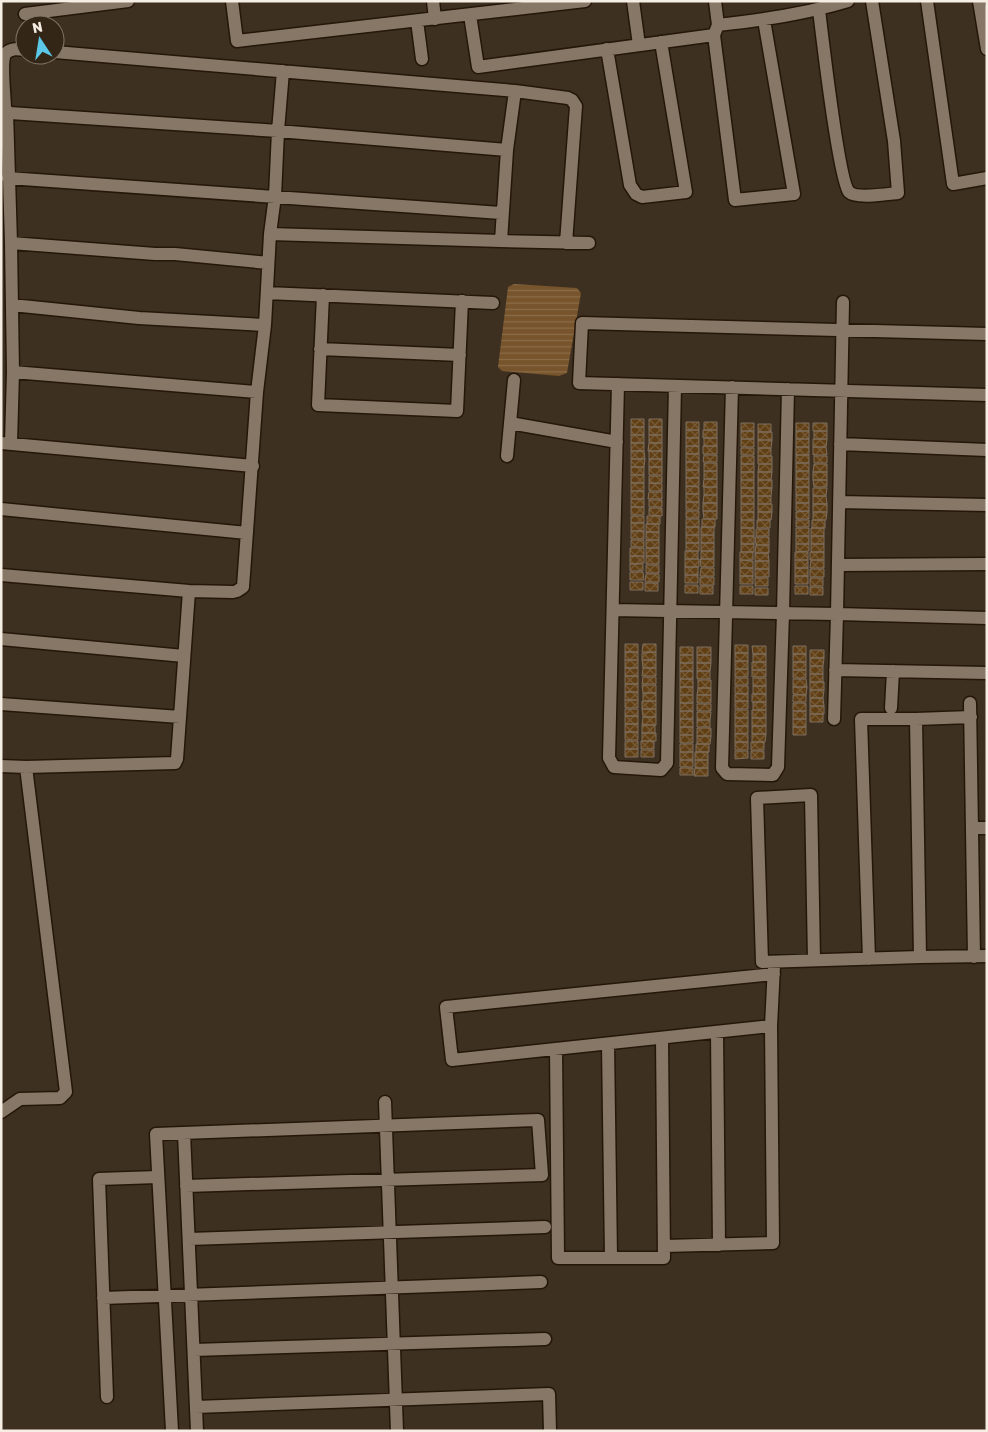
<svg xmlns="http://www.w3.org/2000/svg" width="988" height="1432" font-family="Rubik,sans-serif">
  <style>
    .water { fill: url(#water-rules) }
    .building { fill: url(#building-cross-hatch); stroke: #7f6f5e }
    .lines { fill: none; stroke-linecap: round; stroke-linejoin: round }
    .minor-casing { stroke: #241709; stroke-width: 15 }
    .minor { stroke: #877766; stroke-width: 12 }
  </style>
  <defs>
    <pattern id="water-rules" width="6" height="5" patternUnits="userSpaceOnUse" patternTransform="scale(1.25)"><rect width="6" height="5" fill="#77542b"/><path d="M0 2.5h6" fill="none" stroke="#8b6d4a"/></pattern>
    <pattern id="building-cross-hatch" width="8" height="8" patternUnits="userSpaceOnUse" patternTransform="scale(1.25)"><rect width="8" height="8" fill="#603f14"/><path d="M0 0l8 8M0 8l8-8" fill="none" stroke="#775b36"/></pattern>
  </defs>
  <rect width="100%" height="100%" fill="#3d3021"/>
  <!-- water -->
  <path class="water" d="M514,284L577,288L581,293L567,373L559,376L502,371L498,367L508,287Z"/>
  <!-- building -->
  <path class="building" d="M631,419H644V427H631Z
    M649,419H662V427H649Z
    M686,422H699V430H686Z
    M704,422H717V430H704Z
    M741,423H754V431H741Z
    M796,423H809V431H796Z
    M813,423H827V431H813Z
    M758,424H771V432H758Z
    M631,427H644V435H631Z
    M649,427H662V435H649Z
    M686,430H699V438H686Z
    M703,430H717V438H703Z
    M741,431H754V439H741Z
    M796,431H809V439H796Z
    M814,431H827V439H814Z
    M758,432H772V440H758Z
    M631,435H644V443H631Z
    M649,435H662V443H649Z
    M686,438H699V446H686Z
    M704,438H717V446H704Z
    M741,439H754V447H741Z
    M796,439H809V447H796Z
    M813,439H827L826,447H813Z
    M758,440H772L771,448H758Z
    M631,443H644V451H631Z
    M649,443H662V451H648Z
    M686,446H699V454H686Z
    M703,446H717V454H703Z
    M796,447H809V455H796Z
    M813,447H826L827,455H813Z
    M741,448H754V455H741Z
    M758,448H771V456H758Z
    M631,451H644L645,459H631Z
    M649,451H662V459H649Z
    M686,454H699V462H686Z
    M704,455H717V462H703Z
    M796,455H809V463H796Z
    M741,456H754V464H741Z
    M758,456H772V464H758Z
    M814,456H827V463H814Z
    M631,459H645L644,467H631Z
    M649,459H662V467H649Z
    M686,462H699V470H686Z
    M704,463H717V471H704Z
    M796,463H809V471H796Z
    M741,464H754V472H741Z
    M759,464H772V472H758Z
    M814,464H827V472H813Z
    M631,467H644V475H631Z
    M649,467H662V475H649Z
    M686,470H699V478H686Z
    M704,471H717V479H704Z
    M796,471H809V479H796Z
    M741,472H754V480H741Z
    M758,472H772L771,480H758Z
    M813,472H827V480H813Z
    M631,475H644V483H631Z
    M649,476H662V483H649Z
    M686,478H699V486H686Z
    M704,479H717V487H703Z
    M796,479H809V487H796Z
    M741,480H754V488H741Z
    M758,480H772V488H758Z
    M813,480H827V487H814Z
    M631,483H644V491H631Z
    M649,483L662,484V491H649Z
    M686,486L699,487V494H686Z
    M704,487H717V495H704Z
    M796,487H809V495H796Z
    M741,488H754V496H741Z
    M758,488H772L771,496H758Z
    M813,488H827L826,496H813Z
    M631,491H644V499H631Z
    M649,492H662V499H648Z
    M686,494H699V502H686Z
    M704,495H717V503H703Z
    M796,495H809V503H796Z
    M741,496H754V504H741Z
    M758,496H771V504H758Z
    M813,496H826L827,504H813Z
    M631,499H644V507H631Z
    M649,500H662V507H649Z
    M686,502H699V510H686Z
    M703,503H717V511H703Z
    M796,503H809V511H796Z
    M741,504H754V512H741Z
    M758,504H772V512H758Z
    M813,504H827V512H813Z
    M631,507H644V515H631Z
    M649,508H662V516L649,515Z
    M686,511H699V518H686Z
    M703,511H717V519H704Z
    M809,511V519H796V512Z
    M741,512H754V520H741Z
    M758,512H772L771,520H758Z
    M813,512H827L826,520H813Z
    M631,516H644V523H631Z
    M647,516H660V524H647Z
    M686,519H699V527H686Z
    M702,519H715V527H702Z
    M741,520H754V528H741Z
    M757,520H770V528H757Z
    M796,520H809V527H796Z
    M812,520H825V528H812Z
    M631,523H644V531H631Z
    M646,524H659V532H646Z
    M686,527H699V535H686Z
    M701,527H714V535H701Z
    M741,528H754V536H741Z
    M796,528H809V536H796Z
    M811,528H824V536H811Z
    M756,529H769V536H756Z
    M631,531H644V539H631Z
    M646,532H659V540H646Z
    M686,535H699V543H686Z
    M701,535H714V543H701Z
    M741,536H754V544H741Z
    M796,536H809V544H796Z
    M811,536H824V544H811Z
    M755,537H769V545H756Z
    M631,540H644V547H631Z
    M646,540H659V548H646Z
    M686,543H699V551H686Z
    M701,543H714V551H701Z
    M741,544H754V552H741Z
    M796,544H809V551L796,552Z
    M811,544H824V552H811Z
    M756,545H769V553H755Z
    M630,548H644V556H630Z
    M646,548H659V556H646Z
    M685,551H698V559H685Z
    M701,551H714V559H701Z
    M740,552H753V560H740Z
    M795,552H808V560H795Z
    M810,552H824V560H810Z
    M755,553H768L769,561H755Z
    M630,556H644V563L630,564Z
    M646,556H659V564H646Z
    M685,559H699V567H685Z
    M700,559H714V567H701Z
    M740,560L753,561V568H740Z
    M795,560H808V568H795Z
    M811,560H824V568H810Z
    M755,561H769V569H755Z
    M630,564H643V571H630Z
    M646,565H659V573H646Z
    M685,567H698V575H685Z
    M701,568H714V576H700Z
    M740,568H753V576H740Z
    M795,568H808V576H795Z
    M755,569H769V577H755Z
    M810,569H824V577H810Z
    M630,572H643L644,580H630Z
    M646,574H659V582H645Z
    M685,575H698V583H685Z
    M740,576H753V584H740Z
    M795,576H808V584H795Z
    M700,577H714V585H700Z
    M755,578H768V586H755Z
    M810,578H823V586H810Z
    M630,582H643V590H630Z
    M645,583H658V591H645Z
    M685,585H698V593H685Z
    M700,586H713V594H700Z
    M740,586H753V594H740Z
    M795,586H808V594H795Z
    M810,587H823V595H810Z
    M755,588H768V595H755Z
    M625,644H638V652H625Z
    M643,644H656V652H642Z
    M735,645H748V653H735Z
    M752,646H766V654H753Z
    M793,646H806V654H793Z
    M680,647H693V655H680Z
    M697,647H711V655H697Z
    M810,650H824V658H810Z
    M625,652H638V660H625Z
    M656,652V660H642V653Z
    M735,653H748V661H735Z
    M753,654H766V662H753Z
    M793,654H806V662H793Z
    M680,655H693V663H680Z
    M697,655H711V663H697Z
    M810,658H824L823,666H810Z
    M625,660H638V668H625Z
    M642,660H656V668H643Z
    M735,661H748V669H735Z
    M752,662H766V670H752Z
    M793,662H806V670H793Z
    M680,663H693V671H680Z
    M697,663H711L710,671H697Z
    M810,666H823V674H810Z
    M625,668H638V676H625Z
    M643,668H656V676H642Z
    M735,669H748V677H735Z
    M752,670H766V677H752Z
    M793,670H806V678H793Z
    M680,671H693V679H680Z
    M697,671H710V679H697Z
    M810,674H823V682H810Z
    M625,676H638V684H625Z
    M643,677H656V684H642Z
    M735,678H748V685H735Z
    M753,678H766V686H753Z
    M680,679H693V687H680Z
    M793,679H806L807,687H793Z
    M698,680H711V688H698Z
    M810,682H824V690H810Z
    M625,684H638V692H625Z
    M642,685H656V693H643Z
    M735,686H748V694L735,693Z
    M753,686H766V694H753Z
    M680,687H693V695H680Z
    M793,687H807L806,695L793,694Z
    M698,688H711V695H697Z
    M810,690H824L823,698H810Z
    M625,692H638V700H625Z
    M643,693H656V701H643Z
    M735,694H748V701H735Z
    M752,694H766V702H752Z
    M680,695H693V703H680Z
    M697,695H711V703H697Z
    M793,695H806V702H793Z
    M810,698H823L824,706H810Z
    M625,700H638V708H625Z
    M642,701H656V709H642Z
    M735,701H748V709H735Z
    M753,702H766V710H753Z
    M680,703H693V711H680Z
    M793,703H806V711H793Z
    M697,704H711V711H697Z
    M810,706H824V714H810Z
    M625,709H638V716H625Z
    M642,709H656V717H643Z
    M735,710H748V718H735Z
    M752,710H766V718H752Z
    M680,711H693V719H680Z
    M793,711H806V719H793Z
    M697,712H711L710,720H697Z
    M810,714H823V722H810Z
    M625,716H638V724H625Z
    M643,717H656V725H642Z
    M735,718H748V726H735Z
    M752,718H766V726H752Z
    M680,719H693V727H680Z
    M793,719H806V727H793Z
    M697,720H710V727H697Z
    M625,724H638V732H625Z
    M642,725H655V733H642Z
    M735,726H748V733L735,734Z
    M752,726H766V734H752Z
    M680,727H693V735H680Z
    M793,727H806V735H793Z
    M697,728H711V736H697Z
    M625,732H638V740H625Z
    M642,733H656V741H642Z
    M735,734H748V742H735Z
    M752,734H766L765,742H752Z
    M680,735H693V743H680Z
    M697,736H711L710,744H697Z
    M625,741H638V749H625Z
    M641,741H654V749H641Z
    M735,742H748V750H735Z
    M751,742H764V750H751Z
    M680,744H693V752H680Z
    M696,744H709V752H696Z
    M625,749H638V757H625Z
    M641,750H654V757H641Z
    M735,751H748V758L735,759Z
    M751,751H764V759H751Z
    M680,752H693V760H680Z
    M695,752H708V760H695Z
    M680,760H693V767H680Z
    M695,760H708V768H695Z
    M680,768H693V775H680Z
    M695,768H708V776H694Z"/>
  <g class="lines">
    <!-- minor casing -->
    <g class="minor-casing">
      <path id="minor" d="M232,1L237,41L585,1
        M433,1L435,19
        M633,1L639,45
        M715,1L718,25
        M927,1L953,184L987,178
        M979,1L987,49
        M819,10C822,35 839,181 849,192C856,199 888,194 898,193L894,141L872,1
        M25,14L128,1
        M470,15L478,67L714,35
        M764,20L794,194L735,200L714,35L718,25C762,20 805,14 848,1
        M417,21L422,59
        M607,49L630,185L636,194L642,197L686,192L661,42
        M25,50C18,49 12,48 6,53C0,60 5,97 5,108L6,110L10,113L278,131L507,150L515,91L55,52
        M515,91L568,98L572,100L576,106L566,243
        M7,112L11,243
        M507,150L501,241L589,243
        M8,178L501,213
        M270,234L501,241
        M267,293L493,303
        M323,295L318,405L457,411L462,301
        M12,305L139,318L265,325
        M987,334L582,323L579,383L987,395
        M320,349L460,355
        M13,372L257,392
        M618,384L609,758L614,767L661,770L667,763L675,386
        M732,387L722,768L727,774L773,775L778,767L783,613L788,389
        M510,423L617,442
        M1,443L253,466
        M11,443L13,372L11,243L155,254H175L268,263
        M840,444L987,450
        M507,456L514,380
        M839,502L987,505
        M1,509L247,533
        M838,565L987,564
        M1,575L189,591L233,592L237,591L243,587L257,392L265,325L270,234L275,196L278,131L283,71
        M613,610L837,614L843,302
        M1,639L184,656
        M835,670L987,673
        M970,703L974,957
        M1,704L180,717
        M891,708L893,671
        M971,717L916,719L920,957L987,956
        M834,719L837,614L987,618
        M1,766L26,767L175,763L177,759L189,591
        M972,828H987
        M869,959L861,719H916
        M814,960L811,795L757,798L762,962L920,957
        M771,1026L452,1060L446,1007L774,974
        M717,1032L719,1245
        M608,1044L611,1258
        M556,1049L558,1258H664L662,1038
        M385,1102L397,1431
        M1,1112L20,1099L60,1098L66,1092L26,767
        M184,1133L197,1431
        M189,1239L545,1227
        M665,1246L773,1243L771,1026L774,966
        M103,1298L541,1282
        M194,1350L545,1339
        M107,1397L99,1179L158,1177
        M196,1407L549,1394L550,1431
        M172,1431L156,1134L538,1120L542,1175L186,1186"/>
    </g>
    <!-- minor -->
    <use href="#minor" class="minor"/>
  </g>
  <!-- border -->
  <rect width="988" height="1432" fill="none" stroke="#f6ede3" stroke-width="5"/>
  <!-- north arrow -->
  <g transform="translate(40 40) rotate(348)"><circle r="24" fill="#332617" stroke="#817669"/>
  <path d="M0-4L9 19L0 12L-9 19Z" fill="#5ac8e6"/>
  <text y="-8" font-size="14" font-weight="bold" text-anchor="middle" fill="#f6ede3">N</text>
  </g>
</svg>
